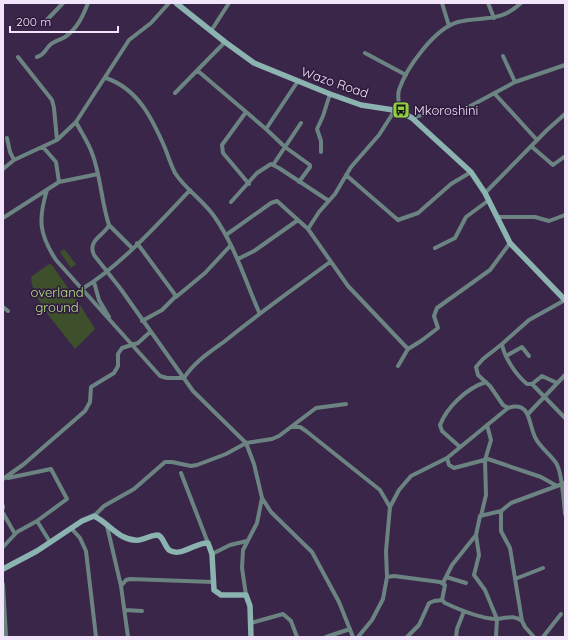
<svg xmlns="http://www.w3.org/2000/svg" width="568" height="640" font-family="Quicksand,sans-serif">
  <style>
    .green { fill: #3d4f2b }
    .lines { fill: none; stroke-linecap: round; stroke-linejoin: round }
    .street { stroke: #6b8482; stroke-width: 4 }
    .secondary { stroke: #8bb4b1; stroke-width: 5.5 }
    .labels { text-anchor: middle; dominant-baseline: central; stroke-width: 3.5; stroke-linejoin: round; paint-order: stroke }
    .street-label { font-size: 13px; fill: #f2e5fb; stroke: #301c3e }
    .poi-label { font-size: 13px; fill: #f2e5fb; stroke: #301c3e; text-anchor: start }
    .park-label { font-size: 13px; fill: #b5e387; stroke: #301c3e }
  </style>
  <rect width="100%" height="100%" fill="#3a2649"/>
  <!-- green -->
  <path class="green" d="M64,249L76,264L71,268L60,252Z
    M49,264L52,265L82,308L95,329L75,349C61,329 32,301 31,277Z"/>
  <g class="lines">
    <!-- street -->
    <path class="street" d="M442,3L449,26
      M488,3L494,18
      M43,24L63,3
      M211,31L229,3
      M365,53L406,75
      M503,56L515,82
      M18,57L52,100L54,108L57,140
      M37,57C45,55 45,49 51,44C55,41 60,40 65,37C77,29 83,16 88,3
      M198,71L266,129
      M106,78C138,89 152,118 165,148C168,156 171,165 175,173C186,190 203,200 214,216C235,246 245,280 259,312
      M298,81L266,129L285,147L310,165V167L299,182
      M175,93L225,42
      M494,93L537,140
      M395,110L379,135L351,167L335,194L319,212L308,229L348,286L408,349
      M400,111C399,104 397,97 399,90C406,68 435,28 458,22C483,16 500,23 521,3
      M246,112L222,145L223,153L249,184
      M412,118L430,112L463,110L515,82L565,65
      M76,122C81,132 88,142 92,153C101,176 101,201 109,225C104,236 87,240 94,255L120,288L193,391L246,443L254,464L262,498L271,512L312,552L339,602L353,637
      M7,138L10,152L14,160
      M531,146L553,165L564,157
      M43,147L56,162L59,182
      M321,152V141L317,129L323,116L330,94
      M273,165L301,123
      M3,169L14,160L57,140L76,122L129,40L151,23L169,3
      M346,175L398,220L418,213L451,184L471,172
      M47,190C38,219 39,234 56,260L160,376L167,378H184
      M485,193L547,130L565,114
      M231,202L257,173L271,164L279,168L329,201
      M497,217H535L549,221L565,215
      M3,218L59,182L98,174
      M109,225L132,248
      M226,235L271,203L277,201L308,229
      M137,243L176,296L162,310L142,321
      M435,248L455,238L466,217L489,200
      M238,259L254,251L298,220
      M94,282L99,300L109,317
      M82,289C119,267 160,222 190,190
      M176,297L205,273L231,245
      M3,307L8,311
      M502,344L483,359L476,367L478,375L490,386L503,405L508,408
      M506,356L522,347L529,356
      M398,366L408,349L421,341L438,328L434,316L437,308L490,270L510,243
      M184,378C194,362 210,352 225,341C259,313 295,288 330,262
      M557,383L542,376L532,384H527C516,375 504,357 502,344L529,320L565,300
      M532,384L565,418
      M528,414L565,375
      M292,427H300L306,431L380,490L390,507
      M460,447L442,431L440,425C447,407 467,388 486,382
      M447,458L449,465L454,468L488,459L541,477L557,486
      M181,473L208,543
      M3,479L24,464L85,411L90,402L91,387L114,373L118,366V354L122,348L138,343L150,332
      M3,506V508
      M3,513L15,534
      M94,516L104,506L134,489L165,462H172L191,466L197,465L226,454L246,443L272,439L279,436L316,408L346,404
      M481,516L486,495L485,460L491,440L487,425
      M37,521L50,542
      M107,526L121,586L128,637
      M71,528L80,538L86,551L96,637
      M476,535L479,555L474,575L485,590L497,619L496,637
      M3,547L17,532L37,521L67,499L51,469L8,478
      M212,554L230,545L247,541
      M387,577L394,576L440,582L445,585L442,600L445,603C460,610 479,618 495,619C505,619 513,614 522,621
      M446,577L466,583
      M515,579L543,568
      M443,583L452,565L476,535L480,516L501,511
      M3,584L6,637
      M121,586L126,580L130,579L213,582
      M246,595L242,568L243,550L257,523L262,498
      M125,610L142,611
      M251,623L283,614L291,621L297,637
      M326,637L350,629
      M358,637L372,620L383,599L387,577L386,551L390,507L399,490L411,476L447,458L508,408C532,400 528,426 536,439C541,448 550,454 556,463C562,471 564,503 565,514
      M407,637L419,625L429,603L434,601L442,600
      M456,637L457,629L464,611
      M534,637L525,627L522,621L510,548L501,531V511L511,503L565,483
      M543,637L561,614"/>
    <!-- secondary -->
    <path class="secondary" d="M176,3L225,42L254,63L330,94L361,105L400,111L412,118L471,172L485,193L510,243L565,300
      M3,569L37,551L82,521L94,516C109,523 120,542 139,540C146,539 151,535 158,535C164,538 164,545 169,550C180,558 196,542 208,543L212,554L214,590L221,595H246L250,606L251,637"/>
  </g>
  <!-- icons -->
  <defs>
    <g id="bus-square" transform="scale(0.9)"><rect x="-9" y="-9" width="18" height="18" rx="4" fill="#90cd41" stroke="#301c3e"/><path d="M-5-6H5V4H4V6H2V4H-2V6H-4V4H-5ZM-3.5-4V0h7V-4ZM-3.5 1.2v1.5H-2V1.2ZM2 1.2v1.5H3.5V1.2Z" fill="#111"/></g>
  </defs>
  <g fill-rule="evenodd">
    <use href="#bus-square" x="401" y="110"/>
  </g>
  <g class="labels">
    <!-- street labels -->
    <g class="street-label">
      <text transform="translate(335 82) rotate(19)">Wazo Road</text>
    </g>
    <!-- poi labels -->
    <g class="poi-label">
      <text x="414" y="110">Mkoroshini</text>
    </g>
    <!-- park labels -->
    <g class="park-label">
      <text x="57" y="292">overland<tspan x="57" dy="15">ground</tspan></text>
    </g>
  </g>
  <!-- border -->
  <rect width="568" height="640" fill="none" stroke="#f2e5fb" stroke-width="8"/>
  <!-- scale -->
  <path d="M10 26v6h108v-6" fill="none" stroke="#f2e5fb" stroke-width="2"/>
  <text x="16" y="26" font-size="12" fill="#f2e5fb" stroke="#301c3e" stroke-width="3" paint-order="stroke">200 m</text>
</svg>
